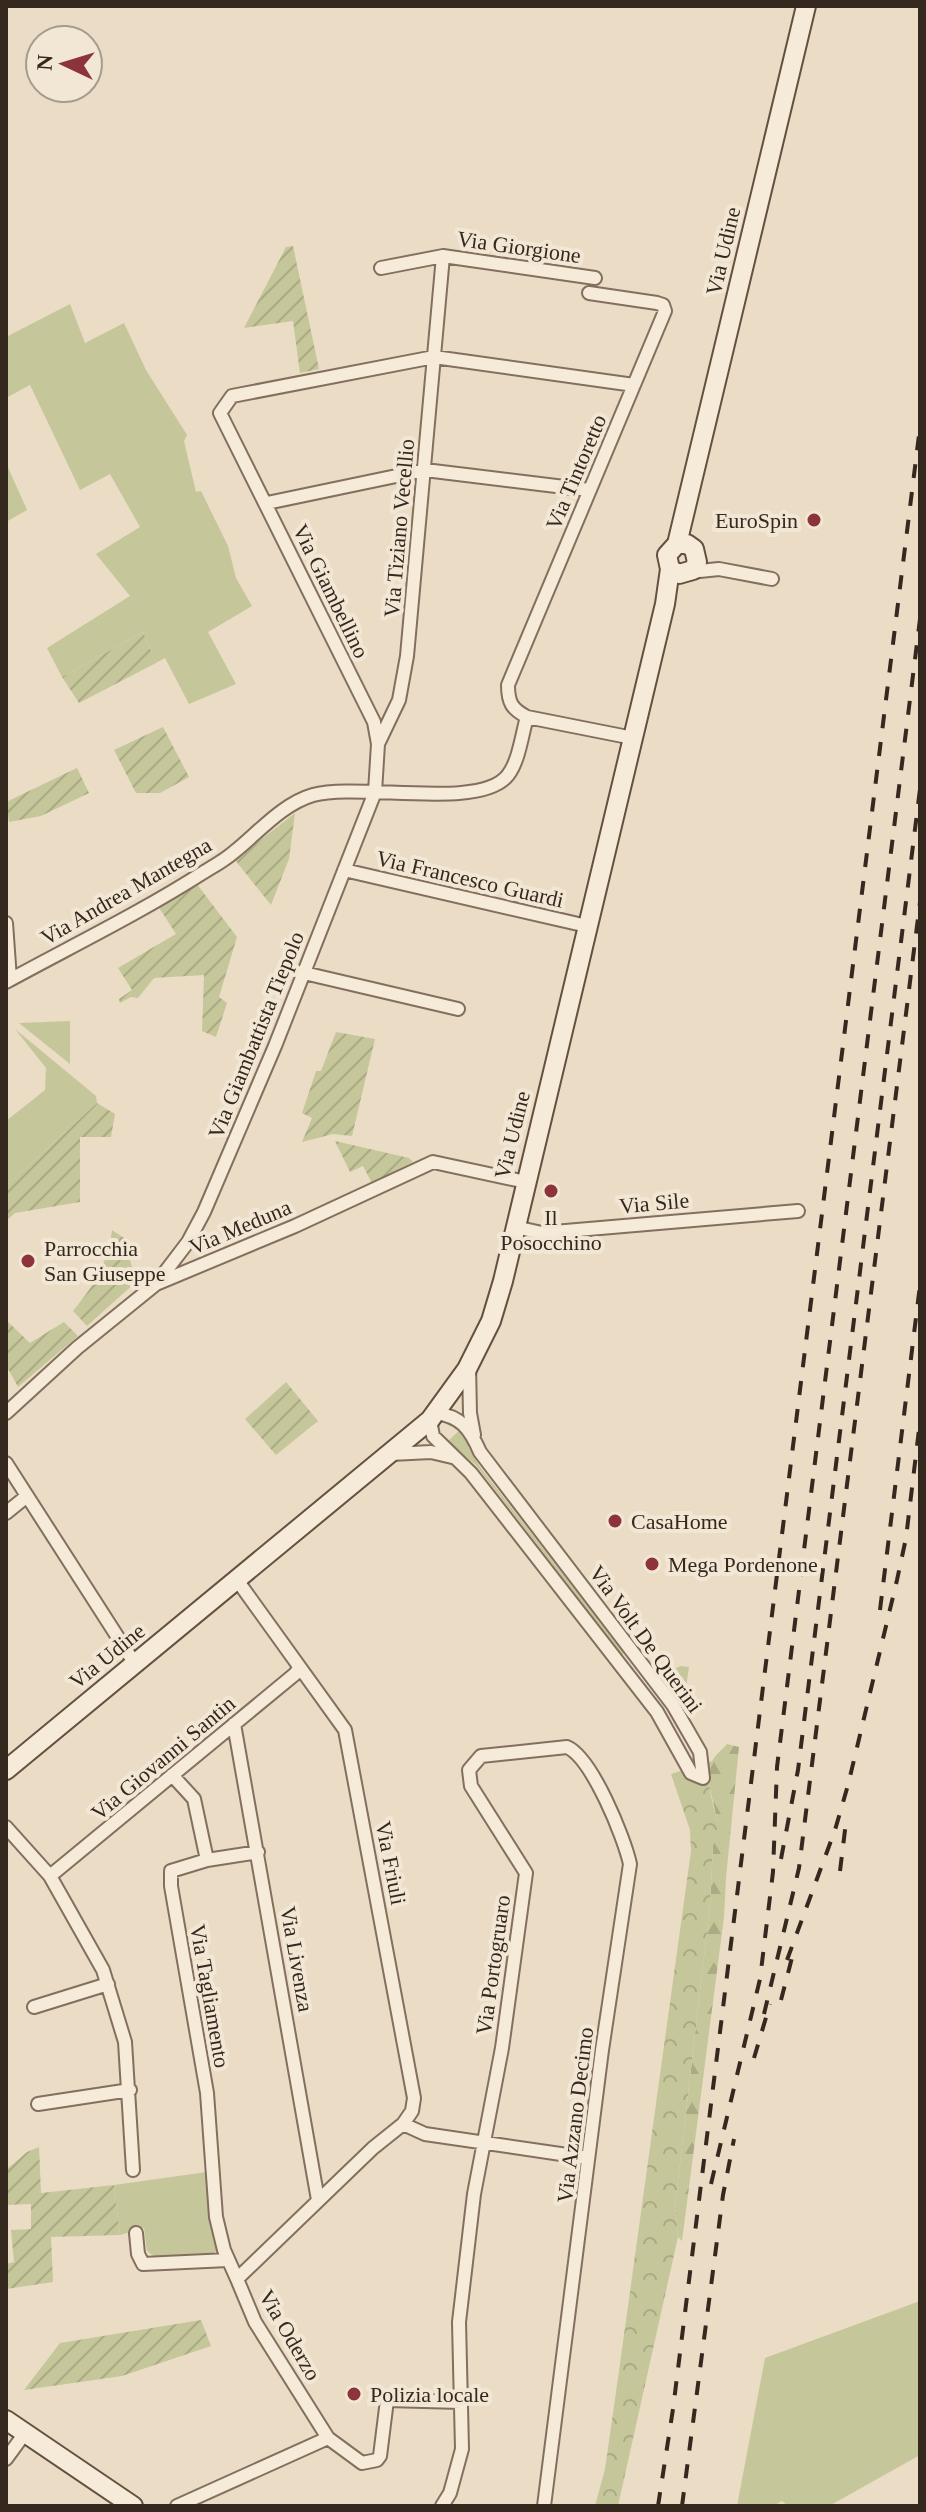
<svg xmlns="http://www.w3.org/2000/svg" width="926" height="2512" font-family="'Times New Roman',serif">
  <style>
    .grass { fill: #c5c79a }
    .forest { fill: url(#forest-firs) }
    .park { fill: url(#park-crowns) }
    .garden { fill: url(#garden-furrows) }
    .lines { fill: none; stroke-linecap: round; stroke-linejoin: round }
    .minor-casing { stroke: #836f5d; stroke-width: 16 }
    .secondary-casing { stroke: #655040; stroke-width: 22 }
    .minor { stroke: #f5ebd8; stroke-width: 12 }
    .secondary { stroke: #f5ebd8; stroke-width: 18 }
    .rail { stroke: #35281f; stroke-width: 4; stroke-dasharray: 14 14; stroke-linecap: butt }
    .poi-dot { fill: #8d333a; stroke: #f2e7d4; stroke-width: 3 }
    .labels { text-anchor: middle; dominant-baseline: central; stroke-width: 8; stroke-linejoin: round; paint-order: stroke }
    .street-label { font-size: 22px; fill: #35281f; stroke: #f2e7d4 }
    .poi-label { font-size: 22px; fill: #35281f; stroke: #f2e7d4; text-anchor: start }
  </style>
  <defs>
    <pattern id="forest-firs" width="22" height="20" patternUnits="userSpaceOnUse" patternTransform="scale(2)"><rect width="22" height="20" fill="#c5c79a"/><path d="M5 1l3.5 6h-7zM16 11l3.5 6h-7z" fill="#aaab84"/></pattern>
    <pattern id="park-crowns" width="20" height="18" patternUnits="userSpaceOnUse" patternTransform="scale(2)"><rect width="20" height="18" fill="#c5c79a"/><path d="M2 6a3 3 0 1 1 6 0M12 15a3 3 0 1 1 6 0" fill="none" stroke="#aaab84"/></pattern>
    <pattern id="garden-furrows" width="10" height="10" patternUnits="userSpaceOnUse" patternTransform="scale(2)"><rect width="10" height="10" fill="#c5c79a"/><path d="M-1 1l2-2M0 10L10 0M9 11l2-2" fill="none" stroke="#aaab84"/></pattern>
  </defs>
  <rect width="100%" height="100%" fill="#eadcc5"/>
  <!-- grass -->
  <path class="grass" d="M70,304L85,343L124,323L146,370L187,435L184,441L196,492L201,491L228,546L236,578L252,606L208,632L236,684L189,704L165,658L156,663L143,632L62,677L47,648L130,596L96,554L140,527L110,474L80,490L30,385L6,398V337Z
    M6,463L27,510L6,522Z
    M70,1021V1064L19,1023Z
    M15,1029L96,1096L97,1103L6,1186V1121L45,1090L46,1068Z
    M462,1428L469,1448L480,1467L624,1653L622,1655L476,1465L447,1442Z
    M681,1666L689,1667L684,1701L667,1681L671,1670Z
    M207,2172L218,2250L211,2255L155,2257L147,2251L144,2228L120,2235L114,2185Z
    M920,2301V2455L829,2506H788L782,2501L773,2506H737L765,2358Z"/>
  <!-- forest -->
  <path class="forest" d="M727,1744L739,1747L726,1878L724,1917L682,2241L678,2237L675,2207L710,1905L713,1845C727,1814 697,1782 714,1758C717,1753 723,1749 727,1744Z"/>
  <!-- park -->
  <path class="park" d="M712,1761C709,1774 708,1787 712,1800C716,1818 721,1828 713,1845L710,1905L675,2207L678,2237L618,2506H595L605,2469L619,2371L691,1851L690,1830L671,1774Z"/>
  <!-- garden -->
  <path class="garden" d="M293,246L319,369L300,373L293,321L244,328L286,247Z
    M143,632L156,663L79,703L62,677Z
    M163,727L189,777L160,793H136L114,750Z
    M77,768L89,793L41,816L9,822L6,802Z
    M295,813L289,859L271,905L235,860Z
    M196,883L237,937L219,997L227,1003L216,1037L202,1031L204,975L154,978L138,998L131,997L120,1003L119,999L132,990L118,968L176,934L158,906Z
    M336,1032L375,1039L352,1136L333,1134L302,1142L312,1118L302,1113L316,1071H321Z
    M97,1103L115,1114L111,1137H80V1202L15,1213L6,1221V1186Z
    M335,1141L409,1158L413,1162L372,1183L363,1166L350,1172Z
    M112,1230L124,1238L136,1282L87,1326L73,1311C94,1285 108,1264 112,1230Z
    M6,1320L30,1343L64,1322L78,1336L18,1387L6,1365Z
    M286,1382L318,1421L276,1455L245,1419Z
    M39,2147L41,2193L114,2185L120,2235L51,2237L53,2282L6,2289V2264L14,2262L11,2230L31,2229V2204L6,2205V2170L27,2152Z
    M201,2320L211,2346L122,2376L24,2390L60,2343Z"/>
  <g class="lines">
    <!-- minor casing -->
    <g class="minor-casing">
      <path id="minor" d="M381,268L443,256
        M267,503L425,470L589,490
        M690,572L719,569L772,579
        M527,717C512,709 508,703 508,685L665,311L663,305L657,303L589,293
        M378,744L399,700L407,656L443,256L595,278
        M344,870L587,926
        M6,923L10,979
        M304,973L458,1009
        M6,982C72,946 140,913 204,872C214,866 225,860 234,852C258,833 282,804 313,795C358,782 481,811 508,775C519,761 522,734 527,717L633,738
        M515,1227L542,1233L798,1211
        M156,1284L188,1242L204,1212L275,1046L375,792L378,744L374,722L220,413L232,396L434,357L634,385
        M469,1366L470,1413L474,1435
        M6,1413L77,1348L156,1284L295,1226L433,1162L526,1182
        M430,1420L433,1436L471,1473L657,1712L691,1773L703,1778L700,1752L673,1705L480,1452C470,1429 461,1416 435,1413
        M391,1454L431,1452L452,1457
        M6,1463L135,1664
        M6,1513L27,1496
        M237,1580L345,1730L414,2098L412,2111L403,2124L373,2148L237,2279L255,2322L328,2438L362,2463L377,2460L380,2456L387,2400L461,2402
        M234,1724L318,2200
        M172,1775L194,1799L207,1860L171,1871V1886L207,2093L216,2217L224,2250L237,2279
        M6,1827L50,1876L103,1970L125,2042L133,2170
        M207,1860L258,1852
        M50,1876L295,1674L299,1668
        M34,2007L108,1984
        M38,2104L130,2090
        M403,2124L425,2134L588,2158
        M136,2233L138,2254L143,2264L228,2260
        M6,2459L25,2433
        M177,2506L328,2438
        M442,2506L450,2493L462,2449L459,2322L474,2194L502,2048L526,1873L471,1786L469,1770L481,1756L567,1747C592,1758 624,1837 630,1864L602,2050L544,2506"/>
    </g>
    <!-- secondary casing -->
    <g class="secondary-casing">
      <path id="secondary" d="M677,544L806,6
        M6,1770L430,1420L467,1369L491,1321L503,1281L665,604L670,569L667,555L677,544H687L694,549L697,562L693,570L679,574L670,569
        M6,2420L133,2506"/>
    </g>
    <!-- minor -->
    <use href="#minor" class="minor"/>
    <!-- secondary -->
    <use href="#secondary" class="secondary"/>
    <!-- rail -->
    <path class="rail" d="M880,1610L920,1285
      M781,1859L798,1770L920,789
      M840,1871L846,1822
      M787,1960L835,1830L848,1785L897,1580L906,1538L920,1421
      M781,2000L794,1950
      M764,2014L799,1868L920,902
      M754,2058L770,2004
      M711,2184L760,1979L773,1872L777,1767L920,619
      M658,2506L673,2409L920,427
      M682,2506L723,2195L734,2139"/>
  </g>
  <!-- markers -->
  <g class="poi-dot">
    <circle cx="814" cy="520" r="8"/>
    <circle cx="551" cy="1191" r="8"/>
    <circle cx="28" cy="1261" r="8"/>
    <circle cx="615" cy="1521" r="8"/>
    <circle cx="652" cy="1564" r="8"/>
    <circle cx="354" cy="2394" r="8"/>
  </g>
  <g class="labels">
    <!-- street labels -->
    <g class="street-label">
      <text transform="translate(519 247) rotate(8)">Via Giorgione</text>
      <text transform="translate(723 251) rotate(-77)">Via Udine</text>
      <text transform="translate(576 472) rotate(-67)">Via Tintoretto</text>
      <text transform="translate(399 528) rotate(-85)">Via Tiziano Vecellio</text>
      <text transform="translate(331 591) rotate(64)">Via Giambellino</text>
      <text transform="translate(470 879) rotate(13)">Via Francesco Guardi</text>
      <text transform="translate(126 891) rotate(-30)">Via Andrea Mantegna</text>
      <text transform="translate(256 1035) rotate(-68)">Via Giambattista Tiepolo</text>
      <text transform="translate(512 1135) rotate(-76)">Via Udine</text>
      <text transform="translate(654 1203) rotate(-5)">Via Sile</text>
      <text transform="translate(240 1227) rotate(-23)">Via Meduna</text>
      <text transform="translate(646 1639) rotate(54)">Via Volt De Querini</text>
      <text transform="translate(107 1656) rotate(-39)">Via Udine</text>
      <text transform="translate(163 1758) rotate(-40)">Via Giovanni Santin</text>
      <text transform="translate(391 1863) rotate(79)">Via Friuli</text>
      <text transform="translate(297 1959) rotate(80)">Via Livenza</text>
      <text transform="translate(493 1965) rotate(-82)">Via Portogruaro</text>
      <text transform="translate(210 1996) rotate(80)">Via Tagliamento</text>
      <text transform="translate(575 2115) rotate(-83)">Via Azzano Decimo</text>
      <text transform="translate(290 2335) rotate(60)">Via Oderzo</text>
    </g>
    <!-- poi labels -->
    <g class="poi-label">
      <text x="798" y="520" text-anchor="end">EuroSpin</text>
      <text x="551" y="1217" text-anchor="middle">Il<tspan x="551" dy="25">Posocchino</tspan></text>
      <text x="44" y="1248">Parrocchia<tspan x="44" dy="25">San Giuseppe</tspan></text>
      <text x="631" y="1521">CasaHome</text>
      <text x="668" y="1564">Mega Pordenone</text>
      <text x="370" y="2394">Polizia locale</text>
    </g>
  </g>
  <!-- border -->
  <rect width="926" height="2512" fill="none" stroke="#35281f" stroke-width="16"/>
  <!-- north arrow -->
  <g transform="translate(64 64) rotate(274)"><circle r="38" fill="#f2e7d4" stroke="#a69b8c" stroke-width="2"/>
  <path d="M0-6L14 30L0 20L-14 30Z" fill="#8d333a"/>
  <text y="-12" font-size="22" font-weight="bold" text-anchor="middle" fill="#35281f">N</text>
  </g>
</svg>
